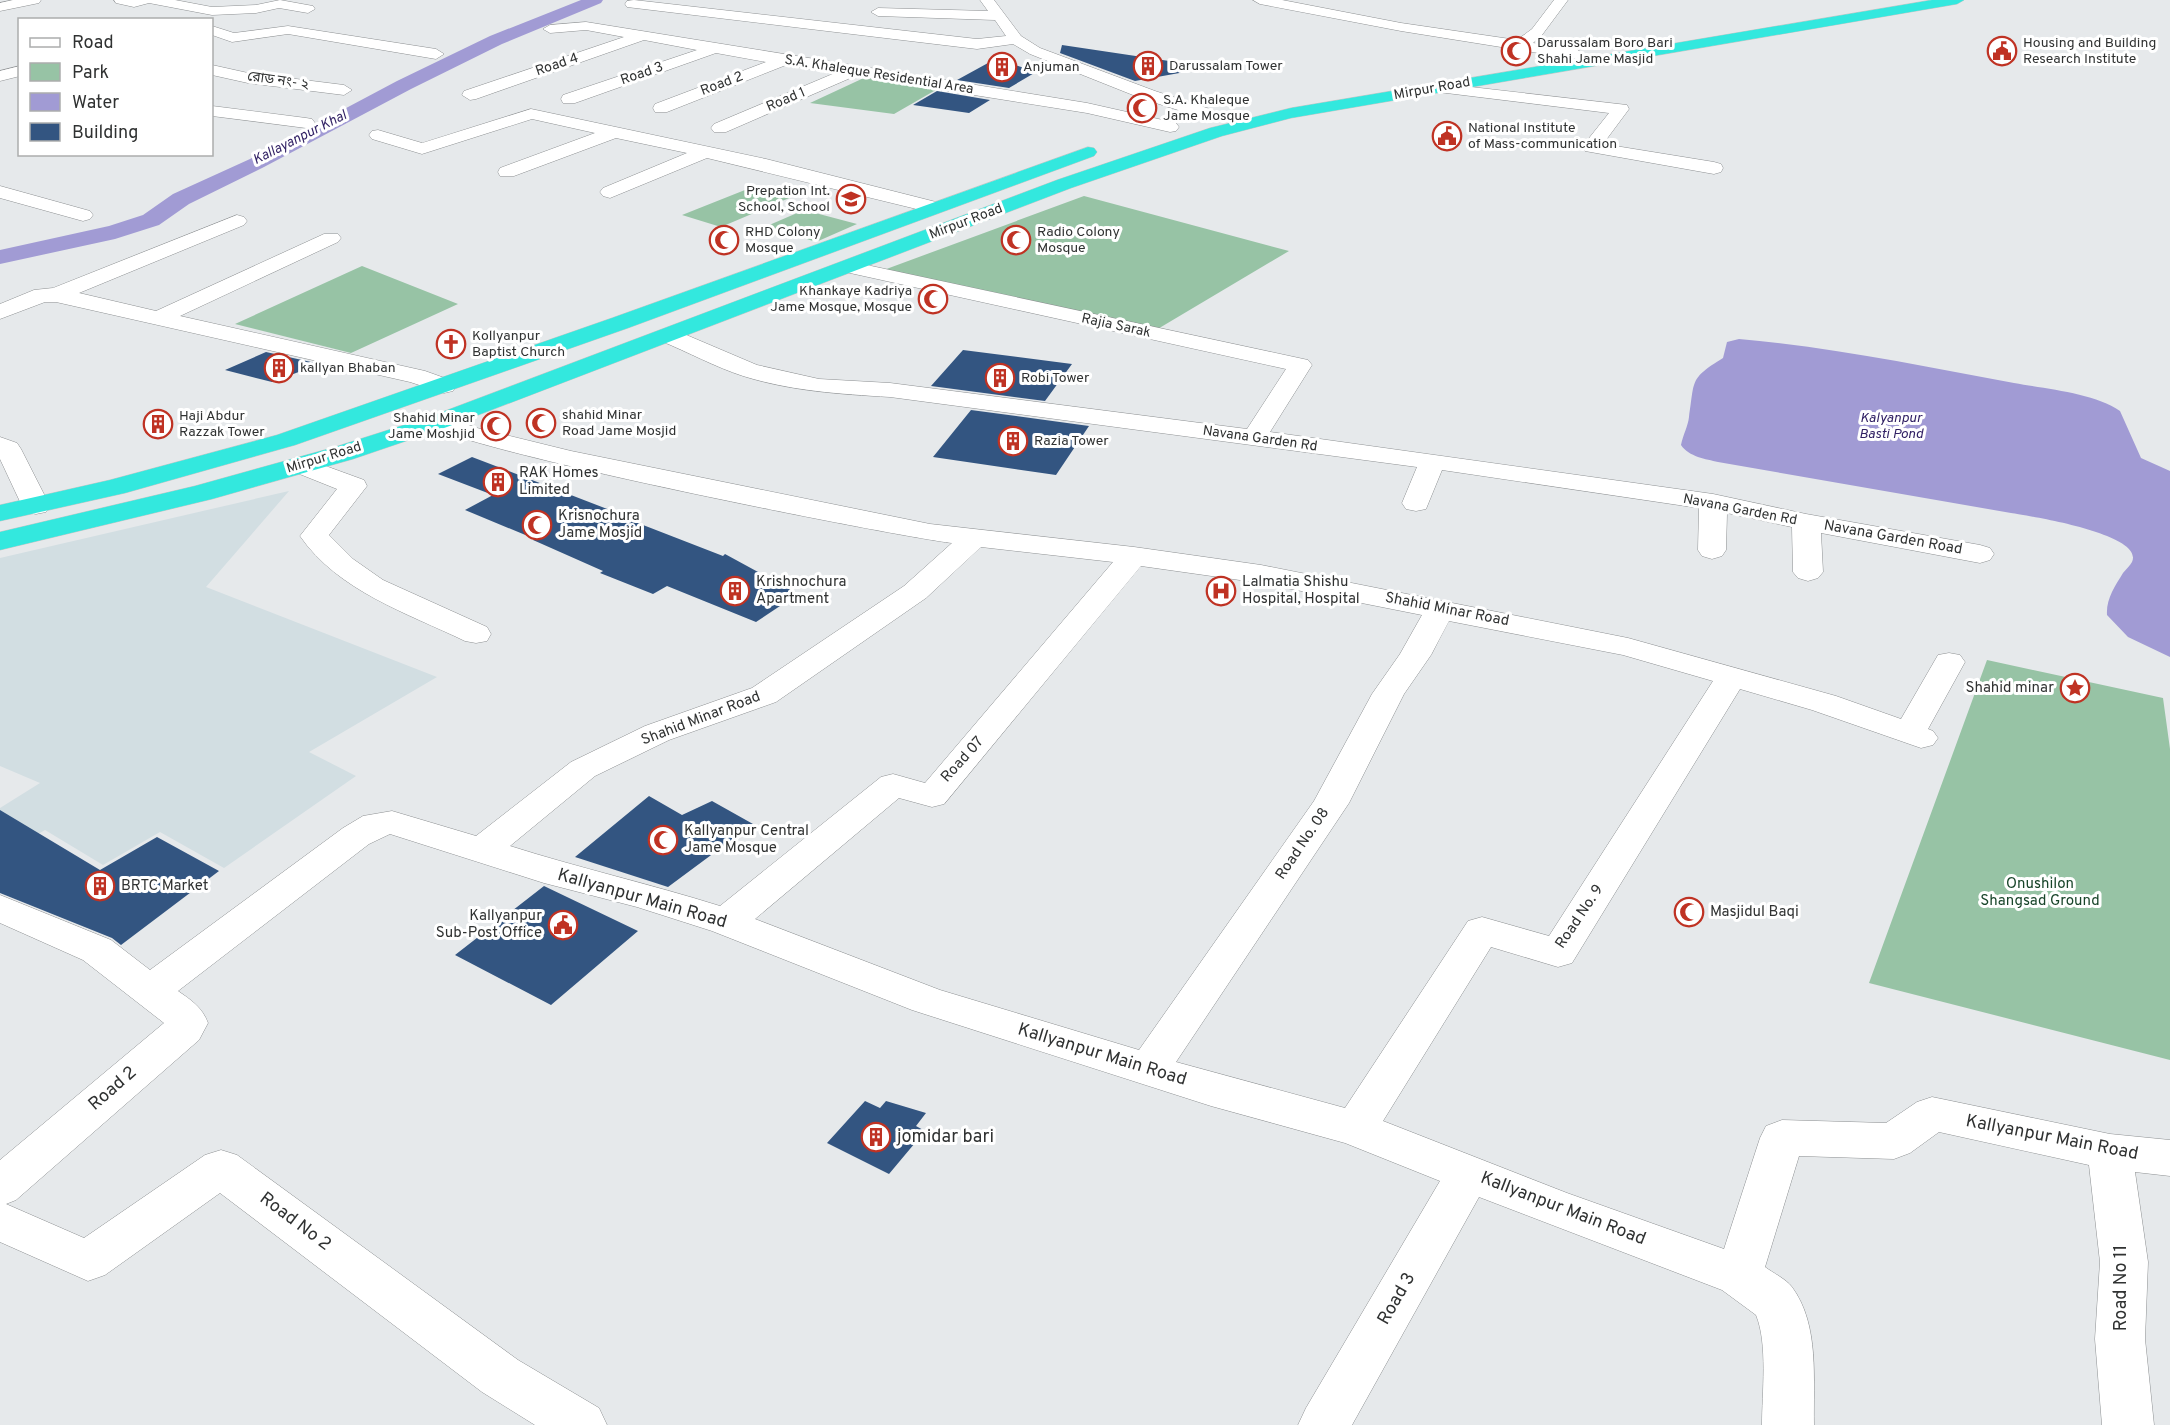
<svg xmlns="http://www.w3.org/2000/svg" width="2170" height="1425" font-family="Overpass,'Noto Sans Bengali',sans-serif">
  <style>
    .built { fill: #d2dee2 }
    .green { fill: #97c3a5 }
    .water { fill: #a19bd4 }
    .lines { fill: none; stroke-linecap: round; stroke-linejoin: round }
    .canal { fill: #a19bd4; fill-rule: evenodd }
    .building { fill: #335581 }
    .minor-casing { stroke: #8d9092; stroke-width: 1 }
    .trunk-casing { stroke: #c5c6c6; stroke-width: 1 }
    .minor { fill: #fff; fill-rule: evenodd }
    .trunk { fill: #33e8de; fill-rule: evenodd }
    .labels { text-anchor: middle; dominant-baseline: central; stroke-width: 6; stroke-linejoin: round; paint-order: stroke }
    .far-poi-label { font-size: 14px; fill: #303232; stroke: #fff; text-anchor: start }
    .far-street-label { font-size: 14px; fill: #303232; stroke: #fff }
    .far-water-label { font-size: 14px; font-style: italic; fill: #312164; stroke: #fff }
    .poi-label { font-size: 15px; fill: #303232; stroke: #fff; text-anchor: start }
    .street-label { font-size: 15px; fill: #303232; stroke: #fff }
    .park-label { font-size: 15px; fill: #18452a; stroke: #fff }
    .near-street-label { font-size: 18px; fill: #303232; stroke: #fff }
    .near-poi-label { font-size: 18px; fill: #303232; stroke: #fff; text-anchor: start }
  </style>
  <rect width="100%" height="100%" fill="#e6e9eb"/>
  <!-- built -->
  <path class="built" d="M289,491L206,587L437,677L309,752L356,776L224,868L160,832L103,865L45,830L0,856V808L40,783L0,766V558Z"/>
  <!-- green -->
  <path class="green" d="M868,76L941,87L894,114L810,103Z
    M755,186L794,196L721,227L682,215Z
    M1084,196L1289,251L1156,330L881,271Z
    M804,210L857,224L816,242L767,226Z
    M362,266L458,304L351,353L235,324Z
    M1987,660L2163,698L2170,749V1060L1869,983Z"/>
  <!-- water -->
  <path class="water" d="M1739,339C1832,347 1923,366 2014,383C2046,389 2094,393 2120,411L2141,458L2170,471V657L2128,637L2107,615C2106,599 2115,586 2123,573C2126,569 2130,566 2132,562C2145,534 2030,516 2011,513L1718,462C1706,459 1689,457 1681,445C1683,435 1688,426 1689,417C1695,380 1689,379 1723,358L1727,342Z"/>
  <g class="lines">
    <!-- canal -->
    <path class="canal" d="M581,0H603L601,3L502,44L411,89L264,167L189,204L159,225L115,239L0,264V250L109,226L143,215L173,194L250,159L397,81L490,36Z"/>
  </g>
  <!-- building -->
  <path class="building" d="M1062,45L1196,65V70L1135,81L1060,53Z
    M1000,60L1036,72L1009,88L957,80L988,63Z
    M937,91L990,100L969,113L913,105Z
    M963,350L1072,364L1045,401L931,386Z
    M266,352L320,364L272,382L225,370Z
    M971,410L1089,426L1056,475L933,457Z
    M472,457L628,517L625,518L723,556L725,554L798,594L756,622L667,586L653,594L600,573L603,571L533,540L535,539L465,510L493,495L438,474Z
    M649,796L682,815L712,801L753,824L668,887L575,857Z
    M0,810L100,870L157,837L219,871L121,945L112,938L0,893Z
    M544,886L638,931L551,1005L455,955Z
    M865,1101L880,1108L886,1101L926,1113L916,1126L925,1131L889,1174L827,1143Z"/>
  <g class="lines">
    <!-- minor casing -->
    <g class="minor-casing">
      <path id="minor" d="M13,0H41L39,3L0,11V3Z
        M114,0H175L212,7L256,5L280,0L313,6L315,9L308,13L279,8L256,13L212,15L149,3L134,7L116,3Z
        M634,0L977,39L1006,36L995,20L878,16L871,12L878,8L988,11L980,0H994L1021,36L1040,48L1155,91L1216,111L1219,115L1216,119L1210,120L1143,99L1030,54L1013,44L977,49L627,7L625,4L627,1Z
        M1253,0H1282L1401,23L1517,40L1532,29L1554,0H1568L1542,35L1533,43L1576,49L1584,54L1576,59L1401,31L1260,4Z
        M586,22L1087,103L1176,123L1179,127L1176,131L1170,132L1087,113L855,76L726,132H714L711,128L714,124L835,73L786,65L667,112H655L653,108L655,104L766,62L716,53L575,103H563L561,99L563,95L697,50L644,40L476,99L470,100L462,95L464,91L624,37L586,30L550,33L543,29L550,25Z
        M212,26L234,33L288,26L436,49L444,54L436,59L288,34L232,42L212,35Z
        M212,65L248,73L344,85L352,90L344,95L248,83L212,75Z
        M20,66V76L0,81V71Z
        M1436,83L1627,105L1629,109L1603,144L1714,162L1721,164L1723,168L1721,172L1714,174L1585,151L1582,147L1609,113L1430,91L1428,88L1430,85Z
        M212,106L306,118L312,119L315,123L312,127L306,128L212,116Z
        M531,109L766,159L940,203L943,207L940,211L933,213L707,158L610,198L603,196L600,192L603,188L687,153L616,138L514,176H500L498,172L500,168L595,133L532,119L422,154L372,139L369,135L372,131L378,130L422,143Z
        M0,186L90,211L93,215L90,219L83,221L0,198Z
        M237,215L244,217L247,221L244,225L79,293L156,311L324,234H338L341,238L338,242L180,316L425,371L453,381L456,386L453,391L444,393L410,382L56,302H45L0,319V304L34,290L53,288Z
        M848,261L1308,360L1312,365L1270,432L1713,494L1806,514L1980,545L1990,548L1994,554L1990,560L1980,563L1821,533L1823,572L1818,578L1808,581L1798,578L1793,572L1792,527L1727,513L1726,550L1722,556L1712,559L1702,556L1698,550L1699,508L1442,470L1426,509L1416,511L1406,509L1402,503L1417,467L890,397C839,394 791,391 743,376C715,367 688,352 661,341L658,336L661,331L669,329L677,331L757,365L819,379L890,383L1247,429L1286,369L841,271L837,267L841,263Z
        M438,414L477,428L571,451L930,524L1134,547L1261,565L1628,638L1836,696L1901,719L1938,655L1949,653L1960,655L1965,662L1928,729L1933,731L1938,738L1933,745L1921,748L1812,710L1740,689L1572,963L1558,967L1491,947L1383,1121L1567,1193L1724,1249L1760,1138L1766,1126L1782,1120L1886,1123L1917,1102L1932,1097L2110,1134L2170,1140V1176L2135,1172L2148,1262L2145,1339L2154,1425H2102L2095,1339L2100,1262L2089,1165L1939,1132L1910,1153L1894,1159L1799,1156L1765,1267C1773,1273 1786,1279 1792,1287C1820,1325 1813,1381 1814,1425H1762C1762,1393 1768,1344 1756,1315L1722,1290L1479,1197L1352,1425H1298L1306,1408L1440,1181L1345,1143L1211,1106L912,1010L712,931L637,907L544,883L390,834L369,844L178,991C191,1000 202,1007 208,1023L199,1040L16,1200L6,1204L84,1238L205,1155L221,1150L237,1155L518,1360L599,1408L607,1425H535L482,1392L220,1193L105,1275L88,1281L0,1242V1160L164,1023L83,960L0,923V895L111,940L150,970L343,828L363,816L392,811L476,836L571,762L645,726L752,688L904,586L952,543C893,536 443,447 425,422L429,417ZM981,547L1113,562L925,783L893,774L881,777L720,906C650,884 579,868 510,846L595,776L669,740L776,702L926,598ZM1141,566L1261,583L1422,615L1400,654L1372,694L1314,801L1139,1050L940,990L755,919L899,798L932,807L944,804ZM1449,621L1623,655L1713,681L1549,936L1482,917L1468,921L1345,1108L1176,1062L1349,803L1404,694L1431,655Z
        M0,437L17,443L21,449L50,506L46,512L36,514L26,512L22,506L0,459Z
        M301,457L364,480L367,486L329,535L353,559L383,580L487,627L491,634L487,641L476,643L465,641C407,613 338,591 300,536L337,489L292,471L288,465L292,459Z"/>
    </g>
    <!-- trunk casing -->
    <g class="trunk-casing">
      <path id="trunk" d="M1932,0H1964L1957,4L1291,118L1222,136L1071,188L447,427L353,459L212,499L0,550V532L195,486L335,447L429,417L1057,180L1210,128L1291,108Z
        M1088,147L1094,148L1097,152L1094,156L628,328L295,445L125,493L0,521V505L110,480L277,435L612,318Z"/>
    </g>
    <!-- minor -->
    <use href="#minor" class="minor"/>
    <!-- trunk -->
    <use href="#trunk" class="trunk"/>
  </g>
  <!-- icons -->
  <defs>
    <g id="mosque-ring" transform="scale(1.5)"><circle r="9.5" fill="#fff" stroke="#bf3223" stroke-width="1.5"/><path d="M3.5-4.9A6 6 0 1 0 3.5 4.9A5 5 0 1 1 3.5-4.9Z" fill="#bf3223"/></g>
    <g id="civic-ring" transform="scale(1.5)"><circle r="9.5" fill="#fff" stroke="#bf3223" stroke-width="1.5"/><path d="M-.6-6.5H3V-4.5H.6V-3L4-1V1h2V6H-6V1h2V-1L-.6-3ZM-1.2 2.5V6h2.4V2.5Z" fill="#bf3223"/></g>
    <g id="building-ring" transform="scale(1.5)"><circle r="9.5" fill="#fff" stroke="#bf3223" stroke-width="1.5"/><path d="M-4-6H4V6H1V3H-1V6H-4ZM-2.5-4.3h1.7v1.8h-1.7ZM.8-4.3h1.7v1.8H.8ZM-2.5-1h1.7V.8h-1.7ZM.8-1h1.7V.8H.8Z" fill="#bf3223"/></g>
    <g id="school-ring" transform="scale(1.5)"><circle r="9.5" fill="#fff" stroke="#bf3223" stroke-width="1.5"/><path d="M0-5L7-2L0 1L-7-2ZM-4 1L0 2.5L4 1V4Q0 6-4 4Z" fill="#bf3223"/></g>
    <g id="church-ring" transform="scale(1.5)"><circle r="9.5" fill="#fff" stroke="#bf3223" stroke-width="1.5"/><path d="M-1.2-6h2.4v3.5h3.3v2.4h-3.3V6h-2.4V-.1h-3.3v-2.4h3.3Z" fill="#bf3223"/></g>
    <g id="hospital-ring" transform="scale(1.5)"><circle r="9.5" fill="#fff" stroke="#bf3223" stroke-width="1.5"/><path d="M-5-5h3v3.5h4V-5h3V5h-3V1.5h-4V5h-3Z" fill="#bf3223"/></g>
    <g id="sight-ring" transform="scale(1.5)"><circle r="9.5" fill="#fff" stroke="#bf3223" stroke-width="1.5"/><path d="M0-6L1.8-2.2L6-1.7L2.9 1.2L3.7 5.4L0 3.3L-3.7 5.4L-2.9 1.2L-6-1.7L-1.8-2.2Z" fill="#bf3223"/></g>
  </defs>
  <g fill-rule="evenodd">
    <use href="#mosque-ring" x="1516" y="51"/>
    <use href="#civic-ring" x="2002" y="51"/>
    <use href="#building-ring" x="1148" y="66"/>
    <use href="#building-ring" x="1002" y="67"/>
    <use href="#mosque-ring" x="1142" y="108"/>
    <use href="#civic-ring" x="1447" y="136"/>
    <use href="#school-ring" x="851" y="199"/>
    <use href="#mosque-ring" x="724" y="240"/>
    <use href="#mosque-ring" x="1016" y="240"/>
    <use href="#mosque-ring" x="933" y="299"/>
    <use href="#church-ring" x="451" y="344"/>
    <use href="#building-ring" x="279" y="368"/>
    <use href="#building-ring" x="1000" y="378"/>
    <use href="#mosque-ring" x="541" y="423"/>
    <use href="#building-ring" x="158" y="424"/>
    <use href="#mosque-ring" x="496" y="426"/>
    <use href="#building-ring" x="1013" y="441"/>
    <use href="#building-ring" x="498" y="482"/>
    <use href="#mosque-ring" x="537" y="525"/>
    <use href="#building-ring" x="735" y="591"/>
    <use href="#hospital-ring" x="1221" y="591"/>
    <use href="#sight-ring" x="2075" y="688"/>
    <use href="#mosque-ring" x="663" y="840"/>
    <use href="#building-ring" x="100" y="886"/>
    <use href="#mosque-ring" x="1689" y="912"/>
    <use href="#civic-ring" x="563" y="925"/>
    <use href="#building-ring" x="876" y="1137"/>
  </g>
  <g class="labels">
    <!-- far-poi labels -->
    <g class="far-poi-label">
      <text x="1537" y="43">Darussalam Boro Bari<tspan x="1537" dy="16">Shahi Jame Masjid</tspan></text>
      <text x="2023" y="43">Housing and Building<tspan x="2023" dy="16">Research Institute</tspan></text>
      <text x="1169" y="66">Darussalam Tower</text>
      <text x="1023" y="67">Anjuman</text>
      <text x="1163" y="100">S.A. Khaleque<tspan x="1163" dy="16">Jame Mosque</tspan></text>
      <text x="1468" y="128">National Institute<tspan x="1468" dy="16">of Mass-communication</tspan></text>
      <text x="830" y="191" text-anchor="end">Prepation Int.<tspan x="830" dy="16">School, School</tspan></text>
      <text x="745" y="232">RHD Colony<tspan x="745" dy="16">Mosque</tspan></text>
      <text x="1037" y="232">Radio Colony<tspan x="1037" dy="16">Mosque</tspan></text>
      <text x="912" y="291" text-anchor="end">Khankaye Kadriya<tspan x="912" dy="16">Jame Mosque, Mosque</tspan></text>
      <text x="472" y="336">Kollyanpur<tspan x="472" dy="16">Baptist Church</tspan></text>
      <text x="300" y="368">kallyan Bhaban</text>
      <text x="1021" y="378">Robi Tower</text>
      <text x="562" y="415">shahid Minar<tspan x="562" dy="16">Road Jame Mosjid</tspan></text>
      <text x="179" y="416">Haji Abdur<tspan x="179" dy="16">Razzak Tower</tspan></text>
      <text x="475" y="418" text-anchor="end">Shahid Minar<tspan x="475" dy="16">Jame Moshjid</tspan></text>
      <text x="1034" y="441">Razia Tower</text>
    </g>
    <!-- far-street labels -->
    <g class="far-street-label">
      <text transform="translate(557 65) rotate(-19)">Road 4</text>
      <text transform="translate(642 74) rotate(-19)">Road 3</text>
      <text transform="translate(879 75) rotate(9)">S.A. Khaleque Residential Area</text>
      <text transform="translate(278 81) rotate(8)">রোড নং- ২</text>
      <text transform="translate(722 84) rotate(-21)">Road 2</text>
      <text transform="translate(1432 89) rotate(-10)">Mirpur Road</text>
      <text transform="translate(786 100) rotate(-23)">Road 1</text>
      <text transform="translate(966 222) rotate(-21)">Mirpur Road</text>
      <text transform="translate(1116 326) rotate(12)">Rajia Sarak</text>
      <text transform="translate(1260 439) rotate(8)">Navana Garden Rd</text>
      <text transform="translate(324 458) rotate(-17)">Mirpur Road</text>
      <text transform="translate(1740 510) rotate(11)">Navana Garden Rd</text>
    </g>
    <!-- far-water labels -->
    <g class="far-water-label">
      <text transform="translate(300 138) rotate(-27)">Kallayanpur Khal</text>
      <text x="1891" y="418">Kalyanpur<tspan x="1891" dy="16">Basti Pond</tspan></text>
    </g>
    <!-- poi labels -->
    <g class="poi-label">
      <text x="519" y="473">RAK Homes<tspan x="519" dy="17">Limited</tspan></text>
      <text x="558" y="516">Krisnochura<tspan x="558" dy="17">Jame Mosjid</tspan></text>
      <text x="756" y="582">Krishnochura<tspan x="756" dy="17">Apartment</tspan></text>
      <text x="1242" y="582">Lalmatia Shishu<tspan x="1242" dy="17">Hospital, Hospital</tspan></text>
      <text x="2054" y="688" text-anchor="end">Shahid minar</text>
      <text x="684" y="831">Kallyanpur Central<tspan x="684" dy="17">Jame Mosque</tspan></text>
      <text x="121" y="886">BRTC Market</text>
      <text x="1710" y="912">Masjidul Baqi</text>
      <text x="542" y="916" text-anchor="end">Kallyanpur<tspan x="542" dy="17">Sub-Post Office</tspan></text>
    </g>
    <!-- street labels -->
    <g class="street-label">
      <text transform="translate(1893 538) rotate(10)">Navana Garden Road</text>
      <text transform="translate(1447 610) rotate(11)">Shahid Minar Road</text>
      <text transform="translate(701 719) rotate(-21)">Shahid Minar Road</text>
      <text transform="translate(963 760) rotate(-48)">Road 07</text>
      <text transform="translate(1303 844) rotate(-56)">Road No. 08</text>
      <text transform="translate(1580 917) rotate(-56)">Road No. 9</text>
    </g>
    <!-- park labels -->
    <g class="park-label">
      <text x="2040" y="884">Onushilon<tspan x="2040" dy="17">Shangsad Ground</tspan></text>
    </g>
    <!-- near-street labels -->
    <g class="near-street-label">
      <text transform="translate(642 899) rotate(16)">Kallyanpur Main Road</text>
      <text transform="translate(1102 1055) rotate(17)">Kallyanpur Main Road</text>
      <text transform="translate(113 1089) rotate(-41)">Road 2</text>
      <text transform="translate(2052 1138) rotate(11)">Kallyanpur Main Road</text>
      <text transform="translate(1563 1209) rotate(21)">Kallyanpur Main Road</text>
      <text transform="translate(295 1222) rotate(37)">Road No 2</text>
      <text transform="translate(2121 1288) rotate(-90)">Road No 11</text>
      <text transform="translate(1397 1299) rotate(-60)">Road 3</text>
    </g>
    <!-- near-poi labels -->
    <g class="near-poi-label">
      <text x="897" y="1137">jomidar bari</text>
    </g>
  </g>
  <!-- legend -->
  <rect x="18" y="18" width="195" height="138" fill="#ffffff" stroke="#acadad" stroke-width="1.5"/>
  <rect x="30" y="38" width="30" height="9" fill="#ffffff" stroke="#acadad" stroke-width="1.5"/>
  <text x="72" y="48" font-size="18" fill="#303232">Road</text>
  <rect x="30" y="63" width="30" height="18" fill="#97c3a5" stroke="#acadad" stroke-width="1.5"/>
  <text x="72" y="78" font-size="18" fill="#303232">Park</text>
  <rect x="30" y="93" width="30" height="18" fill="#a19bd4" stroke="#acadad" stroke-width="1.5"/>
  <text x="72" y="108" font-size="18" fill="#303232">Water</text>
  <rect x="30" y="123" width="30" height="18" fill="#335581" stroke="#acadad" stroke-width="1.5"/>
  <text x="72" y="138" font-size="18" fill="#303232">Building</text>
</svg>
